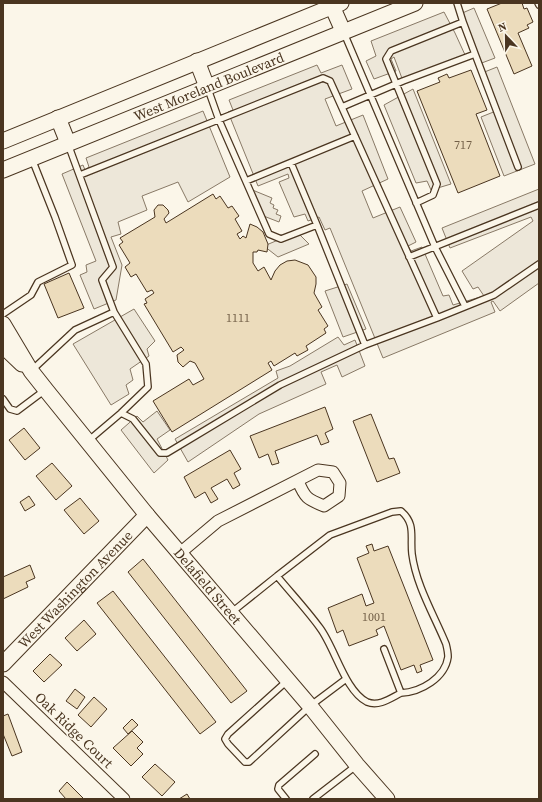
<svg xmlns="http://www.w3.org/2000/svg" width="542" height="802" font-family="'Source Serif 4',serif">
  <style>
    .parking { fill: #ede7d9; stroke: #887966 }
    .building { fill: #ecdcbc; stroke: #4a3520 }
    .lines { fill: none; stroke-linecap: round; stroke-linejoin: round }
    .lane-casing { stroke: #4a3520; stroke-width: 8 }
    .street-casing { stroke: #4a3520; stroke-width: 13 }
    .secondary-casing { stroke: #4a3520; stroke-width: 17 }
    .lane { stroke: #fbf6e9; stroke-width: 5.5 }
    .street { stroke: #fbf6e9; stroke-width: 11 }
    .secondary { stroke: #fbf6e9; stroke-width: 15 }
    .labels { text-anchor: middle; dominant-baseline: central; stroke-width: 3; stroke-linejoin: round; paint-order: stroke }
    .number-label { font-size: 12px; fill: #725f47 }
    .street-label { font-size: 14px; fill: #4a3520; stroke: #fbf6e9 }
  </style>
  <rect width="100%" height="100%" fill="#fbf6e9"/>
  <!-- parking -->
  <path class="parking" d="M474,8L495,58L479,64L460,14Z
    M444,12L455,33L466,57L403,81L394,57L391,59L396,71L374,79L366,61L376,56L371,41Z
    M317,65L321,73L342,65L352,89L325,99L336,126L363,115L388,179L362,191L373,218L400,207L416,242L408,246L411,251L422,247L443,296L449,295L453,305L484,296L478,287L473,289L462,271L533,221L531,217L450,248L442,228L539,189V283L500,311L493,301L491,302L495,312L383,358L330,228L325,230L319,217L308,221L305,214L294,217L279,182L289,178L288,174L258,186L228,112L233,110L229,100Z
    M497,67L535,164L504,176L481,117L496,111L482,73Z
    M413,89L451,184L431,190L427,181L416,183L384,105Z
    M203,111L230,177L188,202L178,182L142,196L147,210L118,222L121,234L111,237L122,265L116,300L94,309L80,275L87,272L86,265L96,261L62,174L83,165L85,170L89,167L86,158Z
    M250,189L272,198L270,203L274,205L273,208L278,210L276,214L281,216L279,222L261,215Z
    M297,232L309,244L278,257L264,246Z
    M347,284L366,329L343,337L325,291Z
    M134,309L155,341L147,349L149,356L130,369L133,380L126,385L129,394L111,405L73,344Z
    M338,337L344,345L355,340L365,366L342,377L337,365L321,372L326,384L259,414L188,462L175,439L278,378L276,371L290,366Z
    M157,411L170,430L157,439L168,460L154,473L121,430L137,416L143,422Z"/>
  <!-- building -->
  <path class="building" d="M502,3H522L524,9L527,8L533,22L527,25L529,28L518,33L532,66L514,74L487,9Z
    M471,70L487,110L476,114L500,176L458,193L417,91L440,82L438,78L447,74L449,78Z
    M213,194L216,199L220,196L228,208L232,206L239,216L235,219L242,231L237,234L240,239L243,236L246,238L250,224L257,227L263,232L268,244L267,252L258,250L257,252H253V263L258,271L264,267L271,280L275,271L280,265L287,261L295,260L308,265L316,277V284L314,293L322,307L318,310L328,326L324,329L326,333L306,346L308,350L297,356L295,353L274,366L271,361L268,363L272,370L172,432L153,401L189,379L193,385L204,379L195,363L190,361L183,367L178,362L177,355L184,350L181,347L173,352L144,304L147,303L145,299L154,293L152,290L147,292L136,274L131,277L125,267L130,263L119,245L123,242L120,238L155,217L154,210L158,205H163L168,210L169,213L164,219L166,223Z
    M69,273L84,308L58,318L44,284Z
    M325,407L333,429L325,433L329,442L321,445L317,435L275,451L279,463L272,465L268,454L259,458L250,436Z
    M371,414L389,459L394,458L400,473L377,482L353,421Z
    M24,428L40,448L25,460L9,440Z
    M230,450L241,469L234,473L240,485L233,489L227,479L211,488L218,499L211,503L205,492L195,498L184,477Z
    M52,463L72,486L56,500L36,476Z
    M29,496L35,505L25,511L20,502Z
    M80,498L99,521L84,534L64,510Z
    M372,544L374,551L388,546L433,660L420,665L422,671L417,673L414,665L401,670L384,626L376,630L378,635L349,646L343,630L337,633L328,608L362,594L366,606L374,603L357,558L369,553L366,546Z
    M143,559L247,691L231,703L128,572Z
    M30,565L35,578L26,582L28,587L3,599V577Z
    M113,591L216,722L200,734L97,603Z
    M84,620L96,634L77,651L65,638Z
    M50,654L62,665L44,682L33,671Z
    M75,689L85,697L77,709L66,701Z
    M94,697L107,709L91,727L78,715Z
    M8,714L22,752L12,756L3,734V716Z
    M132,719L138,725L128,734L123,728Z
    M132,731L143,742L137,748L143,754L131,766L113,748Z
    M155,764L175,782L162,796L142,777Z
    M67,782L84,799H66L59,791Z
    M187,794L190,799H179Z"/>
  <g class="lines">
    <!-- lane casing -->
    <g class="lane-casing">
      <path id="lane" d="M538,3L539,5
        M344,33L435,247L465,306
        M475,54L518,167
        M208,89L219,120L269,234L281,239L317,225L365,345
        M342,107L403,81L475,54L463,22
        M291,163L317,225
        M80,175L323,78L330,81L437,318L494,295L539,264
        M246,181L355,136
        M416,203L433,195L437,184L386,59L391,51L463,22L457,3
        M409,257L539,205
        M3,314L31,295L38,282L72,265L55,217L32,159
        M31,371L75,330L114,312L102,280L113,267L68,144
        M3,399L10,409L17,411L45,390
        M121,413L133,419L160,453H167L280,385L365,345L437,318
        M88,441L121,413L148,387L146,364L114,312
        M232,612L277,576
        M384,649L401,693C391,698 379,707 367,702C345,691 335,648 320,628C307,610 291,593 277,576L330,535L392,512L401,511C416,524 410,536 412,554C416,585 434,615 446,644C447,648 448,653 448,657C445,678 421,692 401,693
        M288,680L228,734L225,739L228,744L245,762H249L310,706L346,679
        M286,799L278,789L279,785L315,754
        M313,799L357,765"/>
    </g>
    <!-- street casing -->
    <g class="street-casing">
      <path id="street" d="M180,553L218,521L318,470L333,472L340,483L339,496L324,506C307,499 305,498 298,481
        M3,682L124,799"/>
    </g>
    <!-- secondary casing -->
    <g class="secondary-casing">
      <g id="secondary">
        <path d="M332,6L343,31"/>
        <path d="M197,61L207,87"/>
        <path d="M58,118L68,143"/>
        <path d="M3,141L341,3"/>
        <path id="s1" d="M3,170L415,3"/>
        <path id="s2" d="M3,324L31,371L46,390L147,515L310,706L357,765L387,799"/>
        <path d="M3,346L22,364"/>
        <path id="s3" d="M3,664L147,515"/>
      </g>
    </g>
    <!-- lane -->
    <use href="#lane" class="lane"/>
    <!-- street -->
    <use href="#street" class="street"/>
    <!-- secondary -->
    <use href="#secondary" class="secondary"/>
  </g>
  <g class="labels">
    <!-- number labels -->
    <g class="number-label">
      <text x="463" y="145">717</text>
      <text x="238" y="318">1111</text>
      <text x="374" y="617">1001</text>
    </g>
    <!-- street labels -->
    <g class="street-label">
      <text stroke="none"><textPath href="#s1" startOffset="222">West Moreland Boulevard</textPath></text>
      <text stroke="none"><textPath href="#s2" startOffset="333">Delafield Street</textPath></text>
      <text stroke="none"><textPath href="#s3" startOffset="104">West Washington Avenue</textPath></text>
      <text transform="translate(74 730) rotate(44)">Oak Ridge Court</text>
    </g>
  </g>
  <!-- border -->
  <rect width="542" height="802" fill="none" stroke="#4a3520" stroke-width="8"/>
  <!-- north arrow -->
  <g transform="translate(506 36) rotate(338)" stroke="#fbf6e9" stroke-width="3" paint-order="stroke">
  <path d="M0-3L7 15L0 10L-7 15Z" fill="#4a3520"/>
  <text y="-6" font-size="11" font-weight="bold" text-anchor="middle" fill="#4a3520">N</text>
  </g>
</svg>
